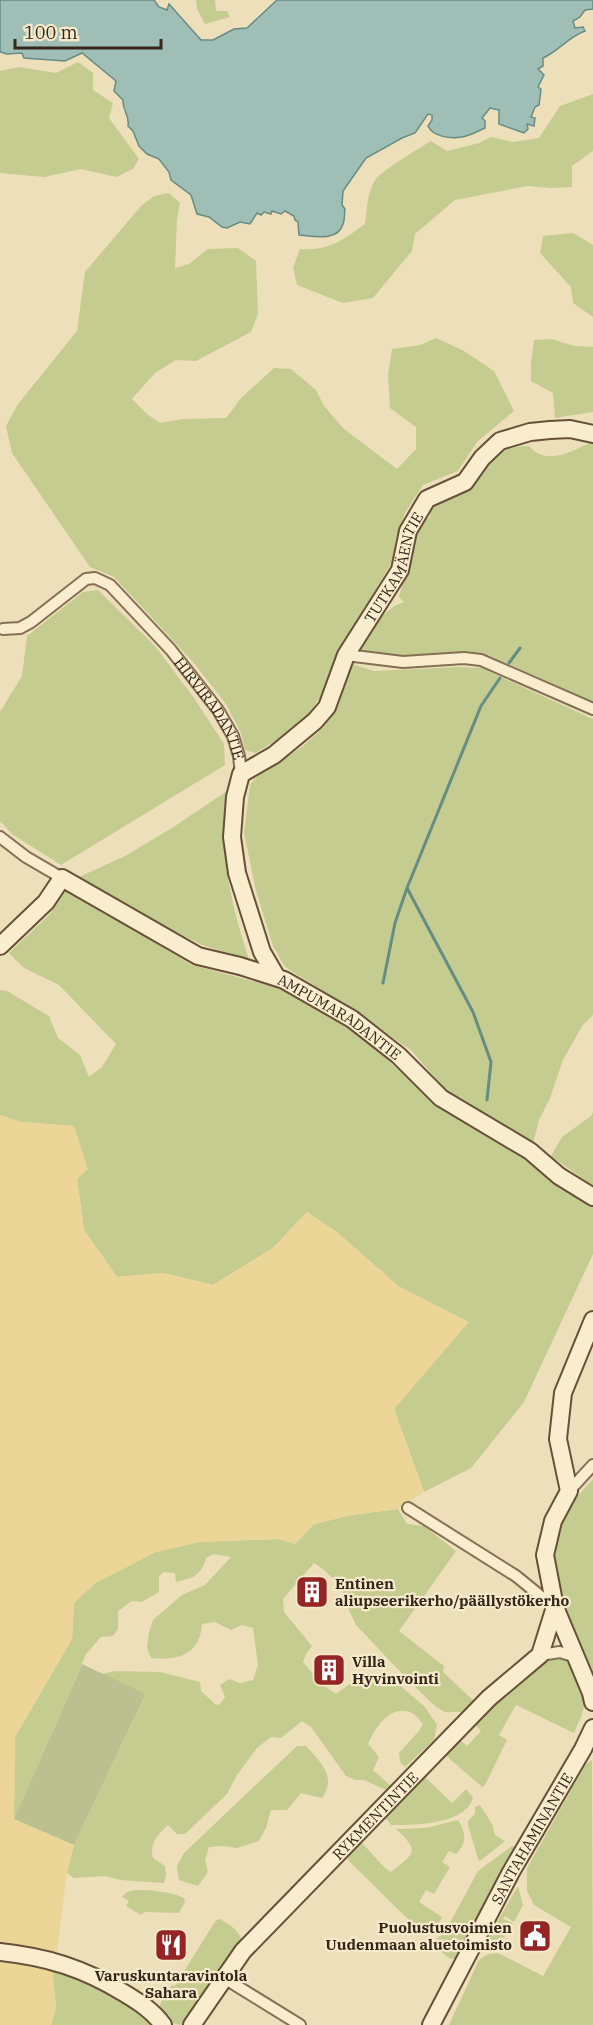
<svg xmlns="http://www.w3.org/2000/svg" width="593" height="2025" font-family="'IBM Plex Serif',serif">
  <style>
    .green { fill: #c4cc8f }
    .sand { fill: #ecd697 }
    .cemetery { fill: #bac08f }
    .water { fill: #9fbfb6; stroke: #678c83; stroke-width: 1.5 }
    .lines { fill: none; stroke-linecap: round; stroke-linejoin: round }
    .stream { stroke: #678c83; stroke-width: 3 }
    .street-casing { stroke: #856f55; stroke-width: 14 }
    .secondary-casing { stroke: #675038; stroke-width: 20 }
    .street { stroke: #f9edce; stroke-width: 10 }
    .secondary { stroke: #f9edce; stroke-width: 16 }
    .labels { text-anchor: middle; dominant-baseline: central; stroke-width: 4.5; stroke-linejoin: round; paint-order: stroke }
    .street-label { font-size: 15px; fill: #34271a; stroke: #f6eacb }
    .poi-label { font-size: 15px; font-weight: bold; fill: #34271a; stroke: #f6eacb; text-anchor: start }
  </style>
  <rect width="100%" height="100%" fill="#eedfbb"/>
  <!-- green -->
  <path class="green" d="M196,0H215L216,11H227L230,17L205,24L197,9Z
    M78,62L93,73V90L113,103L109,118L139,159L133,169L116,177L81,169L44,177L0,173V71L19,67L56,73Z
    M593,94V151L572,166V187L550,188L528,186L455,200L415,234L412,251L373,298L343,303L297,285L293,268L300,249C329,251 343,240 365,224C367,210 367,191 376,179C383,170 421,147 431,141L447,151L479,143L491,137L513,142L539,138L560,106Z
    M169,193L180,203L177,220L175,268L189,264L208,249L238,248L256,261L258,314L251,332L196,361L176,360L155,373L132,399L147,414L160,423L183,419L226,418L242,397L274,368L291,369L316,390L324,406L344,429L397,469L416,449V427L390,408L388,374L392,349L420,345L436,338L464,351L494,371L514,411L477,442L458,471L423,485L405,513L396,538L392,562L346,640L325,689L308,715L278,739L256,753L245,750L241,733L226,704L193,662L114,577L90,567L12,453L6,426L18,404L77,331L85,272L141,206L154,196Z
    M573,233L593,245V317L573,303L571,287L540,253L543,236Z
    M551,339L574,346L593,347V412L555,418L553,393L531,381V363L534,340Z
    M590,443H593V702L488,655L441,653L406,657L369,653L359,650L360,645C372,627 383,609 404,602L399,597L416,530L426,519L430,517L429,508C441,494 451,498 466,490C483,481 486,465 498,455C506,448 518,446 529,446C547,466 569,452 590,443Z
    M98,590L155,646L194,698L224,744L225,765L61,865L12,834L0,821V712L22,676L27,636L83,592Z
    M352,664L374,671L458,667L481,668L593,719V1015L582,1026L563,1060L550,1098L539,1120L533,1144L447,1092L412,1051L358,1013L285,967L273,946L256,891L244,833L250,785L259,774L303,746L323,728L338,707Z
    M230,789C215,841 232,908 249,959L202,945L151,919L77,878L125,856L172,828Z
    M65,889L192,965L282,989L340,1022L383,1056L429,1097L463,1122L525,1158L552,1181L589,1203L593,1207V1254L524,1402L471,1468L424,1492L394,1409L468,1322L398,1286L338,1233L307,1212L273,1248L213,1285L163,1273L117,1277L84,1230L77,1179L74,1126L21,1122L0,1115V990L7,991L49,1016L58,1038L80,1055L89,1077L102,1067L116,1044L59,985L24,968L9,953L51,913Z
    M593,1112V1186L551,1156L562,1137L591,1116Z
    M593,1479V1680L568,1624L552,1560L555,1533L566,1509Z
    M398,1509L407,1524L424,1526L456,1551L399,1631L444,1666L443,1672L476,1703L466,1712H445L436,1707L411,1683L356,1625L346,1604L341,1586L324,1570L314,1563L283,1599L284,1612L312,1646L306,1654L303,1662L322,1684L336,1694L351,1683L365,1680L395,1681L425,1707L437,1725L434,1740L405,1767L400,1762L399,1753L419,1731L423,1724C420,1721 416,1715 412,1713C390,1703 375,1728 368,1744L379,1757L373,1770L391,1786L388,1791L364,1780H356L346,1776L311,1727L302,1721L281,1738L271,1737L257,1748L237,1775L227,1794L185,1834H177L168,1825C158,1835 149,1843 153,1858L165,1866L166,1875L164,1883L120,1880L105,1876L74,1878L67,1873L74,1845L146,1695L102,1674L115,1671L160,1672L200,1682L201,1691L216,1705L220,1704L225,1697L220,1685L229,1679L240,1683L253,1680L258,1665L253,1628L242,1625L231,1630L215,1622L202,1624C200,1655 178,1661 151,1658L147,1648L149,1632L153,1620L182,1595L205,1585L231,1557L214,1554L206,1558C201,1576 193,1578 176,1582L175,1573L164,1572L159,1576V1592L142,1602L132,1601L118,1611V1629L113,1636L101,1637L86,1654L14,1819L15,1737L72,1639L74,1603L95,1583L156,1552L199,1542L279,1539L295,1544L314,1524L352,1515Z
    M550,1658C557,1658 562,1658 568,1663C575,1668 586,1697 584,1706C583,1715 577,1725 574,1733L516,1705L499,1735L507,1740L485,1785L482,1787L442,1752L455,1736L467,1746L481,1731L470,1720L541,1661Z
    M297,1746H306C321,1763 337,1776 322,1798L301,1793L287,1810H271L266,1828L259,1841L237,1848L224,1846L209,1847L205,1860L208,1872L198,1886L179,1880L177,1866L184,1853Z
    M592,1760L593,2025H449L479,1960L488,1954L498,1953L543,1976L571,1927L534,1905L527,1891V1868L586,1764Z
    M422,1774L452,1803L466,1789L473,1797C467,1825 413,1825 391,1825L385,1817L387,1808Z
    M480,1805L492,1824L495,1835L505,1841L480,1861L478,1859L468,1825V1821L475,1814V1807Z
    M458,1820C467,1834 466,1844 456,1854L449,1851L442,1862L450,1867L434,1894L426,1890L419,1902L442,1917L437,1927L426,1933L420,1931L348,1860L347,1852L358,1842L362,1843L385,1868L391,1872C414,1853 421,1852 396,1829L426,1828Z
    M512,1846L516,1847L458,1959C446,1961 440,1949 434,1941L445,1932L478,1871Z
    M518,1886L523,1905L514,1922L505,1916L503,1919L513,1923C504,1941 501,1942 482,1948Z
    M135,1890C151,1890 169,1891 184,1898L185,1902L179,1913L145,1912L141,1915L126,1906L129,1901L122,1897L127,1892Z
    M220,1919C229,1924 239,1930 242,1941L186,2025C175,2025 159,2021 160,2007C160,2000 169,1991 172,1985L175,1986L216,1920Z
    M52,1966L128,2000L157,2025H51L56,2008Z"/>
  <!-- sand -->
  <path class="sand" d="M0,1115L21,1122L74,1126L88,1169L77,1179L84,1230L117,1277L163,1273L213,1285L273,1248L307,1212L338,1233L398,1286L469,1322L394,1409L424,1492L398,1509L352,1515L314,1524L295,1544L279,1539L199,1542L156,1552L95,1583L74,1603L72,1639L15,1737L14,1819L74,1845L67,1873L57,1951L52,1966L56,2008L51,2025H0Z"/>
  <!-- cemetery -->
  <path class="cemetery" d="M82,1664L146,1694L74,1845L14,1819Z"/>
  <!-- water -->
  <path class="water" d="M0,0H154L159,7L167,10L169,4L201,40H213L234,29L247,28L277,0H593V9L585,10L580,17L573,21L575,28L583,27L585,31C568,37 559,51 543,58V66L538,69L544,75L538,87L541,89L539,105L535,107L531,117L535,118L534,126L527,124L528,129L524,133L499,124V110L490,108L482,118L485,121V128C478,131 470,136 462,137C451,139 433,137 428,126L432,120V115L428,114L415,133L402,138L366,158L343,191L342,205L345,209C344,214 345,220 343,224C338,242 313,236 299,235L298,222L295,220L294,216L285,211L281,214L272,211L271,214L264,212L261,215L257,213L250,224L240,222L227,228L222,227L209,217L197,214L191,195L171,180L169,172L159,159L147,154L139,146L133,131L128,126C130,115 122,110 123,100L114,91L116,81L82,53L65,61L24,58L22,53L7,54L0,52Z"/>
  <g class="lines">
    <!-- stream -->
    <path class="stream" d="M509,663L520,648
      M407,888L473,1012L491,1062L487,1100
      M383,983L395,923L407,888L481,706L500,678"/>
    <!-- street casing -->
    <g class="street-casing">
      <g id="street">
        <path id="s1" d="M3,629L20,628L31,622L86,579L95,578L110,585L171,650L218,710L233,736L239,756L241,774"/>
        <path d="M346,655L403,662L464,658L481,660L593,709"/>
        <path d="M0,837L26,857L62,878"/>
        <path d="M569,1491L593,1465"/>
        <path d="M408,1508L516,1576L554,1607"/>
        <path d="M540,1655L560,1652L576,1657"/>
        <path d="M224,1978L300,2025"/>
      </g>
    </g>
    <!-- secondary casing -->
    <g class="secondary-casing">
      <g id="secondary">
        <path id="s2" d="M0,946L46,902L62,878L198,956L240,966L284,980L352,1019L398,1055L441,1098L530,1151L559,1176L593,1197"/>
        <path id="s3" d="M276,976L262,952L237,873L232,837L235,797L241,774L274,755L315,721L327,707L346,655L400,570L408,531L427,499L465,482L482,458L500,441L530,432L550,430L570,429L593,434"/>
        <path d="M593,1320L563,1393L558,1439L569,1491L553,1521L545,1555L555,1607L591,1693L593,1702"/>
        <path d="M0,1952C47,1957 83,1968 124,1993C139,2002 153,2011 163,2025"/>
        <path id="s4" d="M192,2025L243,1951L489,1698L540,1655L555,1607"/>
        <path id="s5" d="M431,2025L511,1872L583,1749L593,1728"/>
      </g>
    </g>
    <!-- street -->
    <use href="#street" class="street"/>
    <!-- secondary -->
    <use href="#secondary" class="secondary"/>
  </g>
  <!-- icons -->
  <defs>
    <g id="building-square" transform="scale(1.725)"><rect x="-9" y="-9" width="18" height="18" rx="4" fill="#952424" stroke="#f6eacb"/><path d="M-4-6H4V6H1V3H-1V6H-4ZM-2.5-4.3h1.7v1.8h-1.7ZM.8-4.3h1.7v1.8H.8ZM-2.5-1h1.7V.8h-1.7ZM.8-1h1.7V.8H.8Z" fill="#fff"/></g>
    <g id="civic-square" transform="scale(1.725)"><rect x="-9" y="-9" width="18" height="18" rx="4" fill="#952424" stroke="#f6eacb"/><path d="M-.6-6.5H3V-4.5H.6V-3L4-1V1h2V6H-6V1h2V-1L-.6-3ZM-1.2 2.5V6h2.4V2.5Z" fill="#fff"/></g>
    <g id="restaurant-square" transform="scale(1.725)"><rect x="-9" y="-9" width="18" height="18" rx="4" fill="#952424" stroke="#f6eacb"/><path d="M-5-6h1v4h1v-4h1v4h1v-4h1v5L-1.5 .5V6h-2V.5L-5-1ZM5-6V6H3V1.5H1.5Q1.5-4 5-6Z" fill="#fff"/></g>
  </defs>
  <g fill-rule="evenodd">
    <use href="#building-square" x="312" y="1592"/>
    <use href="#building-square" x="329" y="1670"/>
    <use href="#civic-square" x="535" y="1936"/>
    <use href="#restaurant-square" x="171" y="1945"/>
  </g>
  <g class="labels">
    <!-- street labels -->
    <g class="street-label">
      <text stroke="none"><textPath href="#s3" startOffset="477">TUTKAMÄENTIE</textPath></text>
      <text stroke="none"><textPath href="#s1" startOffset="285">HIRVIRADANTIE</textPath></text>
      <text stroke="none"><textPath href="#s2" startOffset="405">AMPUMARADANTIE</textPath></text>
      <text stroke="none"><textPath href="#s4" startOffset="279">RYKMENTINTIE</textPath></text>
      <text stroke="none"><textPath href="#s5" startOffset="212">SANTAHAMINANTIE</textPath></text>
    </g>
    <!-- poi labels -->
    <g class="poi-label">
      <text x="335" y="1583">Entinen<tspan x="335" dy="17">aliupseerikerho/päällystökerho</tspan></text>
      <text x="352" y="1661">Villa<tspan x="352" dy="17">Hyvinvointi</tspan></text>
      <text x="512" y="1927" text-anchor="end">Puolustusvoimien<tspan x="512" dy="17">Uudenmaan aluetoimisto</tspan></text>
      <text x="171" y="1975" text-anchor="middle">Varuskuntaravintola<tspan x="171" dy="17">Sahara</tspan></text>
    </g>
  </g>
  <!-- scale -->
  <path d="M15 39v9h146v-9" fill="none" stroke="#34271a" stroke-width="3"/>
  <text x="24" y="39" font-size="18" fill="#34271a" stroke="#f6eacb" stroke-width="4.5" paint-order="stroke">100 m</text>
</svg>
